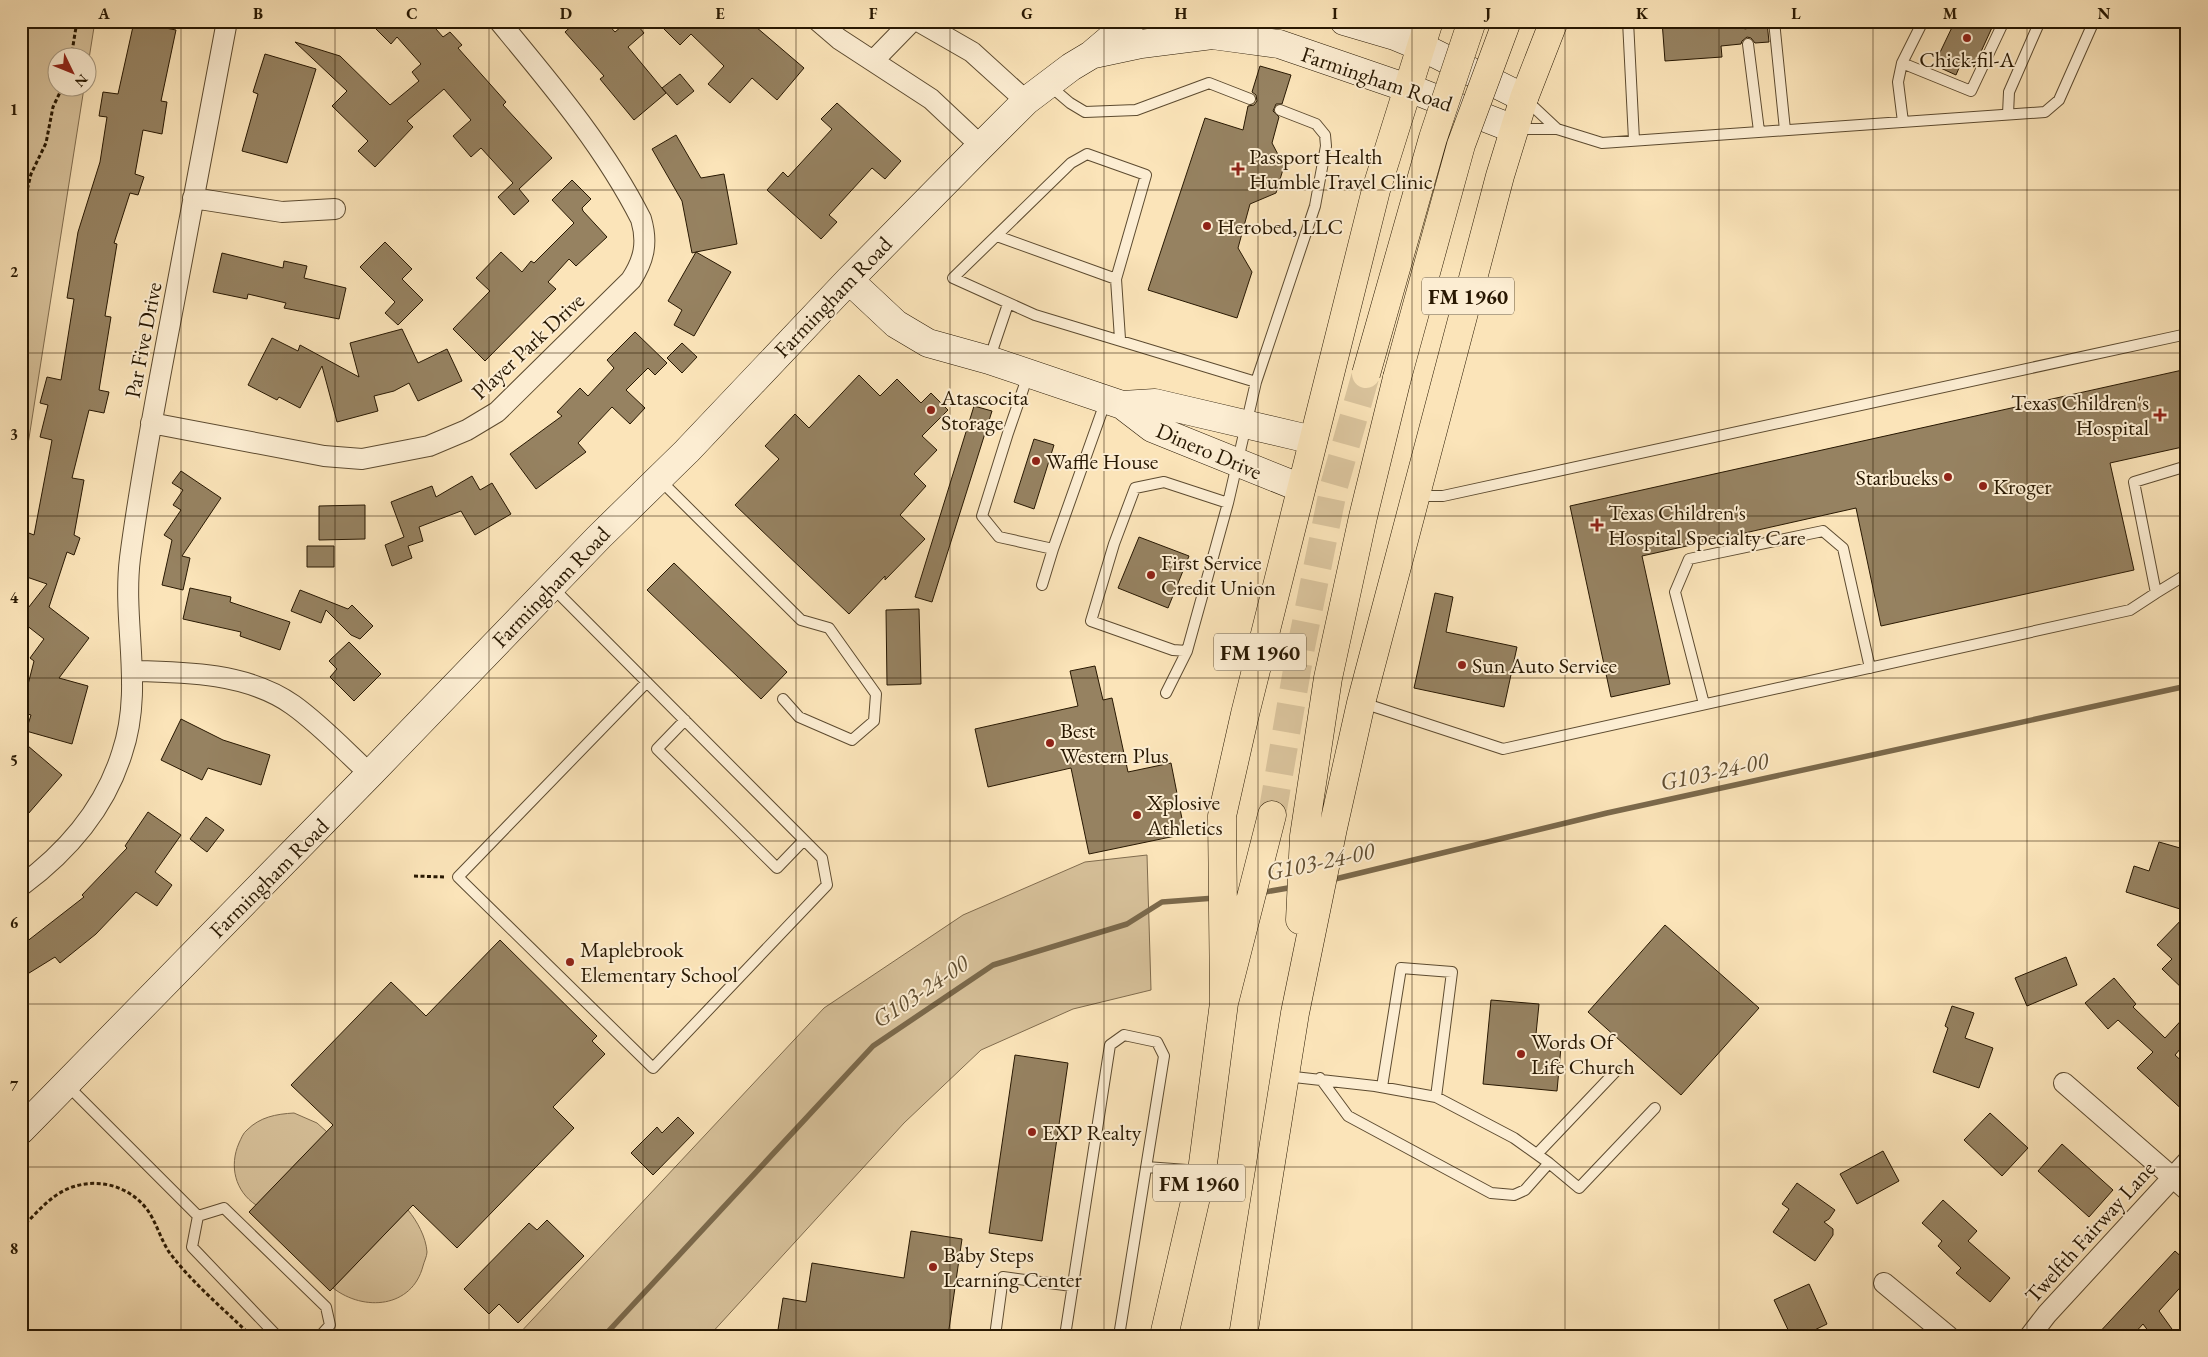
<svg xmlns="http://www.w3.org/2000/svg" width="2208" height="1357" font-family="'EB Garamond',serif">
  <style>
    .green { fill: #d7c19a; stroke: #806c4e }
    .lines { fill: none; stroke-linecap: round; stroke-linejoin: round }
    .stream { stroke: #7b694b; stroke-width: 5.5 }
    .building { fill: #968261; stroke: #281802 }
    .primary-tunnel { stroke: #dbc59e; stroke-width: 28; stroke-dasharray: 28 14; stroke-linecap: butt }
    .lane-casing { stroke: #5d4b30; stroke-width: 12 }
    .street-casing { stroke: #5d4b30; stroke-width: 22 }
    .secondary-casing { stroke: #281802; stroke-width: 29 }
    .primary-casing { stroke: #281802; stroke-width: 29 }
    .path { stroke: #281802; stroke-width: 3; stroke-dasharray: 4 2.5; stroke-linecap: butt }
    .lane { stroke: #fcedd2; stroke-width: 10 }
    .street { stroke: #fcedd2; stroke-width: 20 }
    .secondary { stroke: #fcedd2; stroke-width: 28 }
    .primary { stroke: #fbe4b9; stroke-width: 28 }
    .primary-bridge-casing { stroke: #281802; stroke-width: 29; stroke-linecap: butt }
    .primary-bridge { stroke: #fbe4b9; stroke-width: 28 }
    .grid { fill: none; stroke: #281802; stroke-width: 1; stroke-opacity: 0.55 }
    .poi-dot { fill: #8f2418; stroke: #fcedd2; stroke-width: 2 }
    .labels { text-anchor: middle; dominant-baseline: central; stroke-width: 4; stroke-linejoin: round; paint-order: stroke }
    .shield { fill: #fcedd2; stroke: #685840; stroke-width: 1 }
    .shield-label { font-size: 21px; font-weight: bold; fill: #281802 }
    .poi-label { font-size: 22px; fill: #281802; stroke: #fcedd2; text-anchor: start }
    .street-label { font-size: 22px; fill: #281802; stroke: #fcedd2 }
    .water-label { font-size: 24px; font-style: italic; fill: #604e32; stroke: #fcedd2 }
    .neatline { fill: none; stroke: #281802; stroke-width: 2 }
    .grid-label { font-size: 16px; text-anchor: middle; font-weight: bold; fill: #281802 }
  </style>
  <rect width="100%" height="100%" fill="#fbe4b9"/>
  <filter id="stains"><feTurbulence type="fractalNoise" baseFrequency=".004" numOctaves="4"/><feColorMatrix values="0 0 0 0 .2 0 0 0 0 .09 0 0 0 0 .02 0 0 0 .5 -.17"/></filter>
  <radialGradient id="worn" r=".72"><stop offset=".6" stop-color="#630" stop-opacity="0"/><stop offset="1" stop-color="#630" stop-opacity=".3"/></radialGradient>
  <!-- green -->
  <path class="green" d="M21,21H95L88,65V58H58V88H84L21,489Z
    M1147,855L1151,990L1073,1009L981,1050L904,1123L709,1336H517L824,1008L963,915L1085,862Z
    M294,1113L317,1123L327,1132L256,1205C235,1191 229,1166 239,1143C241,1139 243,1133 247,1130C260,1117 276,1114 294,1113Z
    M408,1210C417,1221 426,1237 427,1252C427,1256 424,1262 423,1266C412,1308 364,1312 333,1288Z"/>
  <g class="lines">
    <!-- stream -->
    <path class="stream" d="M1331,880L1607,813L2187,686
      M1259,893L1294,887
      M604,1336L873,1046L993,965L1127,924L1162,902L1215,898"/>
  </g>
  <!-- building -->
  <path class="building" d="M368,21H429L443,37L450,32L462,45L458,48L506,102L503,105L552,158L519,189L529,201L514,215L498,197L513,183L481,148L471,157L453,136L471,120L444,89L407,121L413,127L375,167L358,151L368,141L332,106L347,91L295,42L340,56L390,105L419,81L412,72L421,64L397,37L391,44Z
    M577,21H605L615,32L628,21H634L644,33L628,47L666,93L634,120L600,79L604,76L565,32Z
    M656,21H749L804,68L777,100L752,78L730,103L708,84L724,66L691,34L680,45Z
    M1662,21H1719L1720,27L1739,25L1745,29L1749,28L1751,24L1767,22L1769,42L1755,43L1751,38L1747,37L1742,41L1741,44L1721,46L1722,57L1665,61Z
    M1955,21H1995L1974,67L1962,61L1956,75L1934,65Z
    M134,22L176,30L161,101L167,102L162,134L143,130L135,174L144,177L138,195L130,193L114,243L117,244L105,316L111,317L99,390L109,392L104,413L89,410L72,478L84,480L74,535L80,538L74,555L67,552L49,607L89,638L59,678L88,686L72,744L26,731L31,715L21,712L34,661L30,658L44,639L21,621V617L47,584L21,575V530L34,535L52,440L40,437L48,405L40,403L47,377L61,380L74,299L67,298L78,232L100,162L107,117L99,116L103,92L118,94Z
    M265,54L316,69L287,163L242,151L258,94L253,92Z
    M1260,66L1291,75L1282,104H1276L1273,111L1279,117L1272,143L1284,166L1276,193L1250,204L1238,248L1252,272L1237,318L1148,290L1205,118L1243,130L1248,106L1254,105L1257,101L1256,95L1252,92Z
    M680,74L694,91L677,105L662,88Z
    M837,103L901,161L885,179L872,168L829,215L837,222L821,239L767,190L783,172L788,177L832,129L821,119Z
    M676,135L701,178L724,174L737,244L696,252L731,272L694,336L674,325L682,310L668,301L696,252L692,253L682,201L652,149Z
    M572,180L591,199L582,208L583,211L607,237L576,266L569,259L548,282L556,289L485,361L453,329L490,291L476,278L501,252L522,272L531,261L534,263L574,223L552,200Z
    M385,242L412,269L402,279L423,300L398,325L385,313L395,302L360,267Z
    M222,253L283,268L284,261L307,266L304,278L346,288L339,319L284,308L286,303L248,294L247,299L213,292Z
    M402,329L418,363L447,349L462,381L418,401L409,383L394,391L374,396L378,411L337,422L322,366L300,408L279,397L277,400L248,385L272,338L298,351L300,345L359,377L350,343Z
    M635,332L667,363L655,375L648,368L626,390L645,408L630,424L612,407L578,443L586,452L536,489L510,454L562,416L557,412L580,388L588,396L614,368L607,360Z
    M682,343L697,357L682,373L667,358Z
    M2187,369V446L2110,463L2134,570L1881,626L1856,508L1642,556L1670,684L1611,697L1570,506Z
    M859,375L880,396L897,379L921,403L931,393L948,410L922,436L937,450L914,474L926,486L900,515L925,539L885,580V576L849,614L735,505L779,459L765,446L795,414L809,428Z
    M974,406L992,411L932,602L915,597Z
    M1034,439L1054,445L1034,509L1014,502Z
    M181,471L221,498L182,556L190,558L183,590L162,585L172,540L164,535L181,510L173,505L183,490L172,483Z
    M472,476L480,490L492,483L511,514L475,535L461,511L419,527L423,541L408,546L412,558L392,566L385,545L404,537L391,502L432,486L436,497Z
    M365,505V539L319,540V506Z
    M1139,537L1189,556L1168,608L1118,588Z
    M307,546H334V567H307Z
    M674,563L787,672L761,699L647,590Z
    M190,588L231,597L230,602L290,622L280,650L240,636L241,632L183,619Z
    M300,590L348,609L352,605L373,626L360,639L351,635L326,610L321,623L291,611Z
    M1435,593L1453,597L1446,632L1517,647L1504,707L1414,688Z
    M919,609L921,684L887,685L886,610Z
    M349,642L381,674L354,701L330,677L337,669L329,661Z
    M1095,666L1103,700L1112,698L1128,772L1171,763L1185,834L1089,854L1071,768L988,787L975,729L1078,706L1070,671Z
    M181,719L223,740L270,755L261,785L208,768L202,780L161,760Z
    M21,740L62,775L21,822Z
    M148,812L181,835L155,872L172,885L157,906L136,892L96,934L60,963L55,957L21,978V946L84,897L82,895L127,848L125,846Z
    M206,817L224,830L207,852L190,839Z
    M2159,842L2187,850V889L2180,909L2126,892L2134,866L2149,871Z
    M2187,914V993L2162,969L2172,959L2157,945Z
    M1665,925L1759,1008L1681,1095L1588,1012Z
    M500,940L597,1036L592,1041L605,1054L553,1107L574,1128L457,1248L413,1205L330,1291L249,1212L333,1125L291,1085L391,982L426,1016Z
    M2066,957L2077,985L2027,1006L2015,978Z
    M2114,978L2136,1004L2133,1007L2165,1038L2187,1014V1041L2175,1055L2187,1066V1114L2137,1068L2153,1052L2118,1020L2108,1029L2085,1003Z
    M1491,1000L1539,1004L1535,1044L1561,1047L1557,1091L1483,1084Z
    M1952,1006L1974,1013L1965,1038L1993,1048L1979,1088L1933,1072L1948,1028L1945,1026Z
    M1015,1055L1068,1063L1042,1241L989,1233Z
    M1990,1113L2028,1148L2002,1176L1964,1140Z
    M678,1117L694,1133L653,1175L631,1153L657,1127L662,1133Z
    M2062,1144L2113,1190L2089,1217L2038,1171Z
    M1883,1151L1899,1181L1857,1204L1840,1174Z
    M1797,1183L1835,1210L1829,1219L1824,1222L1833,1229V1235L1815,1261L1773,1232L1789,1209L1782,1204Z
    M1943,1200L1977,1231L1968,1241L2010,1278L1990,1302L1956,1273L1961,1268L1938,1246L1942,1241L1922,1223Z
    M547,1220L584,1256L518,1323L499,1304L489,1314L464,1289L529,1223L537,1230Z
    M911,1231L962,1239L948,1336H777L783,1298L806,1302L812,1263L904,1278Z
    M2175,1251L2187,1262V1280L2159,1311L2177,1336H2152L2143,1324L2132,1336H2096Z
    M1809,1284L1827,1324L1802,1336H1791L1774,1300Z"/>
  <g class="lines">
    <!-- primary-tunnel -->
    <path class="primary-tunnel" d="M1272,815L1301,647L1334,486L1366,374"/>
    <!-- lane casing -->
    <g class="lane-casing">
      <path id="lane" d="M1628,21L1634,140
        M1745,21V22
        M1774,21L1785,130
        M1748,44L1759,131
        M1902,63L1971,91L2004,21
        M1050,86L1070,103L1085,112L1136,110L1209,83L1250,99
        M2008,114L2009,92L2040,21
        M1903,122L1898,82L1902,63L1923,21
        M1517,129H1557L1525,99
        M1557,129L1602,143L2045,112L2059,100L2094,21
        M997,236L1116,279
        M1120,339L1116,279L1146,175L1087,154L1071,163L953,278L1035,315L1256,382
        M989,360L1008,304
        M1028,375L1008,433L982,516L999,537L1053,549L1106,400
        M2187,466L2134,482L2156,593L2187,574
        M659,479L801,620L829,628L876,694L874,721L852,740L799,717L783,699
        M1164,482L1228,503L1187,651L1173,650L1091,621L1114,544L1135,488Z
        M1416,496H1443L2187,334
        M1228,503L1256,382L1315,206L1326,146L1325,135L1316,124L1280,110
        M1042,585L1053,549
        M552,587L822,858L827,885L653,1068L458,877L647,682
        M1166,693L1187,651
        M1363,703L1503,749L2130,610L2156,593
        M1704,704L1675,592L1689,559L1823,531L1843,548L1870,668
        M685,720L657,749L777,868L804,840
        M1285,1076L1375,1086L1436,1097L1514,1138L1549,1163
        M1320,1078L1348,1116L1491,1193L1514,1195L1525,1190L1549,1163L1579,1188L1655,1108
        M67,1085L198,1216
        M1382,1087L1401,968L1452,972L1436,1097
        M1538,1153L1615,1072
        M1146,1167L1201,1171
        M198,1216L224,1208L326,1307L330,1325L320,1336
        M198,1216L192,1247L277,1336
        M995,1336L1003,1277L1072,1286
        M1065,1336L1110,1045L1124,1035L1157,1042L1164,1056L1119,1336"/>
    </g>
    <!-- street casing -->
    <g class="street-casing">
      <path id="street" d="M818,21L839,39L931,99L981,146
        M918,21L972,52L1026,101
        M873,61L912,21
        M193,198L282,212L335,209
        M151,423L324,456L362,459L429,446L467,430L497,412L631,280C644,260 648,243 641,219C604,146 551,84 499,21
        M133,671C186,672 248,673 293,705C321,725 345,751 370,774
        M21,886C67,852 105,808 122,753C144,688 122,624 130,558C139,488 152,419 165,350C185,240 207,131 227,21
        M2064,1083L2187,1190
        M1884,1283L1948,1336
        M2030,1336L2047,1314L2187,1162"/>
    </g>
    <!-- secondary casing -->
    <g class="secondary-casing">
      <path id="secondary" d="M1344,21L1395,36L1424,48L1524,98
        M1094,54L1141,44L1212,35L1279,44L1419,92L1514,129
        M849,280L896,324L928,343L989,360L1122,405L1152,428L1301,488
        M1122,405L1155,403L1313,440
        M21,1130L370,774L599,537L687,451L849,280L981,146L1026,101L1071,67L1091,55L1131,21"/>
    </g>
    <!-- primary casing -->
    <g class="primary-casing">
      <path id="primary" d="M1300,920L1304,836L1328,678L1363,517L1397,378
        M1224,1003L1222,816L1245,714L1376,190L1429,21
        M1164,1336L1202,1171L1224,1003L1272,815
        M1243,1336L1295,1013L1333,828L1361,703L1500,176L1524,98L1554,21"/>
    </g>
    <!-- path -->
    <path class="path" d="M71,58L77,21
      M21,234L24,203L31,174L46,143L53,107L62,88
      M414,876L445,877
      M21,1228C33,1217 44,1203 58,1194C86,1176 124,1181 146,1208C156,1221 160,1238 169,1252C192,1283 224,1309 251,1336"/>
    <!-- lane -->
    <use href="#lane" class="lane"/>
    <!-- street -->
    <use href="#street" class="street"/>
    <!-- secondary -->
    <use href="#secondary" class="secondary"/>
    <!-- primary -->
    <use href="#primary" class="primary"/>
    <!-- primary-bridge casing -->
    <g class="primary-bridge-casing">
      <path id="primary-bridge" d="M1366,374L1433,138L1472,21
        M1397,378L1461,145L1507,21"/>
    </g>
    <!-- primary-bridge -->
    <use href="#primary-bridge" class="primary-bridge"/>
  </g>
  <!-- grid -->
  <path class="grid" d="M181,21V1336M335,21V1336M489,21V1336M643,21V1336M796,21V1336M950,21V1336M1104,21V1336M1258,21V1336M1412,21V1336M1565,21V1336M1719,21V1336M1873,21V1336M2027,21V1336M21,190H2187M21,353H2187M21,516H2187M21,678H2187M21,841H2187M21,1004H2187M21,1167H2187"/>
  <!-- markers -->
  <g class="poi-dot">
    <circle cx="1967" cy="38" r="5"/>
    <path d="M1235.5 161.5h5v5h5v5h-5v5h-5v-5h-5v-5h5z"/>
    <circle cx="1207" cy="226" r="5"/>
    <circle cx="931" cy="410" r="5"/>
    <path d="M2157.5 407.5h5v5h5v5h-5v5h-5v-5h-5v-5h5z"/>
    <circle cx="1036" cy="461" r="5"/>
    <circle cx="1948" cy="477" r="5"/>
    <circle cx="1983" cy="486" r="5"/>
    <path d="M1594.5 517.5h5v5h5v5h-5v5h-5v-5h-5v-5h5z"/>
    <circle cx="1151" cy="575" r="5"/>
    <circle cx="1462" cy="665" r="5"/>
    <circle cx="1050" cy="743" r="5"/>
    <circle cx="1137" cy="815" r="5"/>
    <circle cx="570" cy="962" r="5"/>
    <circle cx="1521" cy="1054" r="5"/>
    <circle cx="1032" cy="1132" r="5"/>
    <circle cx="933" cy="1267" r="5"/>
  </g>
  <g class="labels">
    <!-- shield labels -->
    <g class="shield">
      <rect x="1422" y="277.5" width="92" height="37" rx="4"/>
      <rect x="1214" y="633.5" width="92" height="37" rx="4"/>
      <rect x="1153" y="1164.5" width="92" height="37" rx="4"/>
    </g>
    <g class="shield-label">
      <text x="1468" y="296">FM 1960</text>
      <text x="1260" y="652">FM 1960</text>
      <text x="1199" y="1183">FM 1960</text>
    </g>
    <!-- poi labels -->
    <g class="poi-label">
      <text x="1967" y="59" text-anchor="middle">Chick-fil-A</text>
      <text x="1249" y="156">Passport Health<tspan x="1249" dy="25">Humble Travel Clinic</tspan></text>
      <text x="1217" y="226">Herobed, LLC</text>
      <text x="941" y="397">Atascocita<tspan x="941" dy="25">Storage</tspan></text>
      <text x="2149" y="402" text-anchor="end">Texas Children's<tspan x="2149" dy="25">Hospital</tspan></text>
      <text x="1046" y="461">Waffle House</text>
      <text x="1938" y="477" text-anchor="end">Starbucks</text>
      <text x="1993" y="486">Kroger</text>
      <text x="1608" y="512">Texas Children's<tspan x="1608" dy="25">Hospital Specialty Care</tspan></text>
      <text x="1161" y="562">First Service<tspan x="1161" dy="25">Credit Union</tspan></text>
      <text x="1472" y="665">Sun Auto Service</text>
      <text x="1060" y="730">Best<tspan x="1060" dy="25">Western Plus</tspan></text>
      <text x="1147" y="802">Xplosive<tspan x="1147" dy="25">Athletics</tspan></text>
      <text x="580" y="949">Maplebrook<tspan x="580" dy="25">Elementary School</tspan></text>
      <text x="1531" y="1041">Words Of<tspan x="1531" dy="25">Life Church</tspan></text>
      <text x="1042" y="1132">EXP Realty</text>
      <text x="943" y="1254">Baby Steps<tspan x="943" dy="25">Learning Center</tspan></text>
    </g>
    <!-- street labels -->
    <g class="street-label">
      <text transform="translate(1377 79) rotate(19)">Farmingham Road</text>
      <text transform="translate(833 297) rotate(-46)">Farmingham Road</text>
      <text transform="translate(143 340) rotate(-79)">Par Five Drive</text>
      <text transform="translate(528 346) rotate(-43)">Player Park Drive</text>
      <text transform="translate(1209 451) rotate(23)">Dinero Drive</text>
      <text transform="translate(551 587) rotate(-46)">Farmingham Road</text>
      <text transform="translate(269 878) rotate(-45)">Farmingham Road</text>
      <text transform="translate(2090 1232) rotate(-48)">Twelfth Fairway Lane</text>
    </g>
    <!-- water labels -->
    <g class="water-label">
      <text transform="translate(1714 771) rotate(-12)">G103-24-00</text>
      <text transform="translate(1320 861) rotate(-12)">G103-24-00</text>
      <text transform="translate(920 991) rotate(-34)">G103-24-00</text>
    </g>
  </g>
  <!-- margin -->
  <rect width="2208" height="1357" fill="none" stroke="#fbe4b9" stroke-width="55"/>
  <!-- north arrow -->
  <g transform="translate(72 72) rotate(133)"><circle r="24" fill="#fcedd2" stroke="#a7987f"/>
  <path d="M0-4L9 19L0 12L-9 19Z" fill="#8f2418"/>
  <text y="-8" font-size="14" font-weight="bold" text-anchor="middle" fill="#281802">N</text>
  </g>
  <rect x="28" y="28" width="2152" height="1302" class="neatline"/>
  <g class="grid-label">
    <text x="104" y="19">A</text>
    <text x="258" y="19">B</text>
    <text x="412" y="19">C</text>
    <text x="566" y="19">D</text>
    <text x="720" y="19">E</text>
    <text x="873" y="19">F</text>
    <text x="1027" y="19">G</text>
    <text x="1181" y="19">H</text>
    <text x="1335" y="19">I</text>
    <text x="1488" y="19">J</text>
    <text x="1642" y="19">K</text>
    <text x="1796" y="19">L</text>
    <text x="1950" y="19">M</text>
    <text x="2104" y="19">N</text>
    <text x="14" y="115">1</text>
    <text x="14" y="277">2</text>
    <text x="14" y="440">3</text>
    <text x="14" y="603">4</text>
    <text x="14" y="766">5</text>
    <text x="14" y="928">6</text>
    <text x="14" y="1091">7</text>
    <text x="14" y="1254">8</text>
  </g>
  <rect width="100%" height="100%" filter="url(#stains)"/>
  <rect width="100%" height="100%" fill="url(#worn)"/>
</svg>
